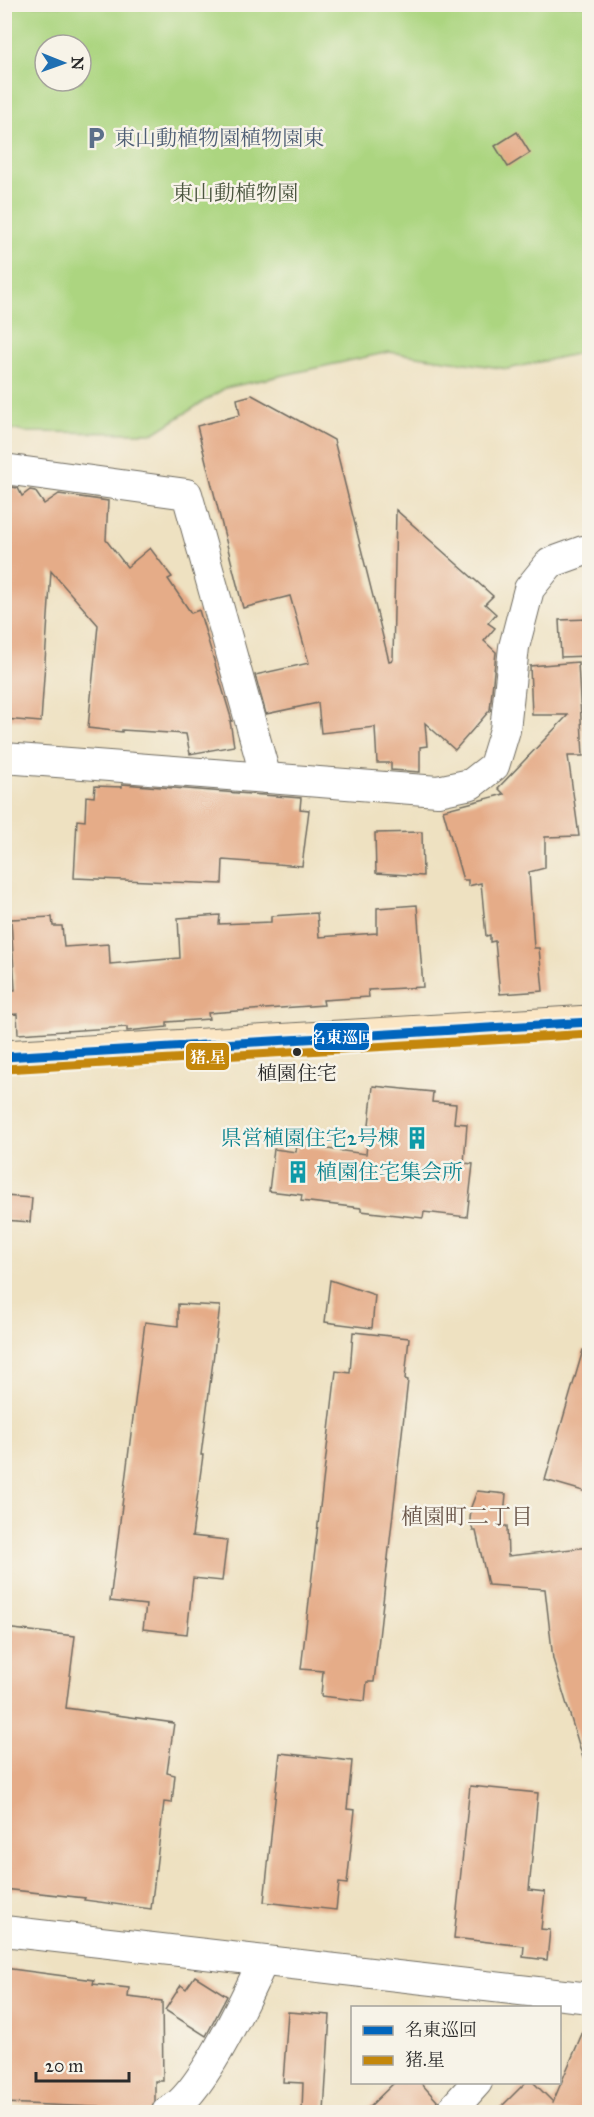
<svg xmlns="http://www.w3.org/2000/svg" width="594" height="2117" font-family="'IM FELL Great Primer','Noto Serif JP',serif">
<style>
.park{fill:#acd580;stroke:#6c8056;stroke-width:1.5;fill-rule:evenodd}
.building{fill:#e5ac88}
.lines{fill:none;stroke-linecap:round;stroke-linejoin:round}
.street-casing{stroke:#6f6b60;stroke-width:32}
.secondary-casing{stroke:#6f6b60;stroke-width:35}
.street{stroke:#fff;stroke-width:30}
.secondary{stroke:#fbe6c4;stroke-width:33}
.bus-1-casing{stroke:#f7f3e8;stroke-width:14}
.bus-2-casing{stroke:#f7f3e8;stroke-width:14}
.bus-1{stroke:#0065bd;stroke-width:9}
.bus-2{stroke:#c4870b;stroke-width:9}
.bus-dot{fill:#2b2b2b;stroke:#f7f3e8;stroke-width:2}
.labels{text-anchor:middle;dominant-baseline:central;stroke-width:5;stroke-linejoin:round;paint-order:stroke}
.bus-label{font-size:20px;fill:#2b2b2b;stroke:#f7f3e8}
.service-label{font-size:21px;fill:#4e5e75;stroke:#f7f3e8;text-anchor:start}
.park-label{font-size:21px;fill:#4b5640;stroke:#f7f3e8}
.culture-label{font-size:21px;fill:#0d838f;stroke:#f7f3e8;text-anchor:end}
.neighbourhood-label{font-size:22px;fill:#6c584c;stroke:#f7f3e8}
.line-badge{stroke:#f7f3e8;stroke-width:2}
.badge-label{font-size:16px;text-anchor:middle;font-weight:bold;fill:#fff}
</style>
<rect width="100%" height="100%" fill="#f7f3e8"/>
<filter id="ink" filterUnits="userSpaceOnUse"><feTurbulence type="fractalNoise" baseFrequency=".0167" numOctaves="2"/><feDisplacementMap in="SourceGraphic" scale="12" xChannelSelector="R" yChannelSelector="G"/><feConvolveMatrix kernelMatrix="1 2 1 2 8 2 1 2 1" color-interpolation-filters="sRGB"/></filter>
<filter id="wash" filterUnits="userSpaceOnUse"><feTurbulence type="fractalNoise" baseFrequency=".008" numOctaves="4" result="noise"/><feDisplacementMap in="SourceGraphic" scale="24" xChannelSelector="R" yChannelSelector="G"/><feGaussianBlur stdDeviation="1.35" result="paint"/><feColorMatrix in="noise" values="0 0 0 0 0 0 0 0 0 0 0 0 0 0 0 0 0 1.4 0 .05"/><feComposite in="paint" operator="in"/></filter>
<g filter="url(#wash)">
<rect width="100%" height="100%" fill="#eee1c1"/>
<path class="park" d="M5 5H589V351L508 369 389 352 225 388 154 433 25 432 5 428ZM45 45H81V81H45Z"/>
<g id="blocks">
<g class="building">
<polygon points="517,132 530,153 508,167 495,146"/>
<polygon points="252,395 334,440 389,661 393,660 396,510 493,596 485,604 496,614 488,623 495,628 484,641 496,652 490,710 455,750 425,723 427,746 420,747 420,772 391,770 391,763 377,763 375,727 321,733 318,703 266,714 255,675 309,663 290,596 243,608 197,426 240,415 237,399"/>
<polygon points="4,486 18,488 22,496 30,490 35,491 44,504 59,494 108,501 106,540 127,567 150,548 172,577 168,579 191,613 199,610 232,721 230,721 234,746 190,754 186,734 122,730 122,732 88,728 98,625 51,571 41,722 4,719"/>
<polygon points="590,619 588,656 561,657 559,620"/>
<polygon points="578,662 583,756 568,756 579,836 545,837 545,868 529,872 534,948 539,948 543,991 500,994 495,941 490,942 490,935 486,936 481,883 468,886 468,880 463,880 443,810 504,794 498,788 568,715 532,715 530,666"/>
<polygon points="122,784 301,798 300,809 309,810 302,866 223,860 222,884 74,878 77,820 85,821 86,796 94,797 95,786 122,787"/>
<polygon points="422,832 423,876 376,873 375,833"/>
<polygon points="417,905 423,987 368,990 369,997 323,1000 324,1005 208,1013 209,1019 167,1022 167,1027 127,1031 127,1027 18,1034 17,1014 4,1015 4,990 15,990 11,919 52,917 53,926 62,926 64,947 109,944 110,964 180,958 178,918 220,915 219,924 271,922 271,916 317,913 319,937 377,933 377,908"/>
<polygon points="373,1086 433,1092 432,1102 456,1104 454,1123 467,1124 464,1163 473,1164 467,1217 424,1212 423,1218 361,1211 361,1208 301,1201 302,1195 269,1191 274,1149 296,1152 297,1145 366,1154"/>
<polygon points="4,1196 32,1198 30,1222 4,1220"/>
<polygon points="330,1280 375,1295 372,1328 325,1322"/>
<polygon points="178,1304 220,1306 201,1455 203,1455 192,1536 227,1540 222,1581 193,1578 187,1634 143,1629 146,1605 110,1601 145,1322 178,1326"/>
<polygon points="353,1332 409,1338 405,1379 408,1380 374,1682 367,1682 365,1701 321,1696 323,1671 301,1669 336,1371 350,1373"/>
<polygon points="583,1350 590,1351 590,1493 545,1480"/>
<polygon points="477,1491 506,1494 503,1526 507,1526 508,1556 590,1547 590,1757 583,1758 553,1659 545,1589 488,1585 476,1531 473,1531 470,1520 471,1507"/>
<polygon points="4,1628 75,1636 66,1708 174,1723 167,1773 175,1775 172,1803 164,1802 151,1909 84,1900 85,1898 4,1889"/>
<polygon points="280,1753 352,1761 347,1809 355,1810 347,1884 339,1883 336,1910 264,1902"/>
<polygon points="470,1786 538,1793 529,1890 545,1892 541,1929 550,1930 547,1960 523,1957 524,1946 454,1938"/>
<polygon points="4,1968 94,1980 93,1984 129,1988 128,1997 162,2001 163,2081 155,2081 155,2101 150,2112 117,2111 117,2108 4,2103"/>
<polygon points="195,1976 227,1996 206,2036 165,2010 181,1985 186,1989"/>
<polygon points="288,2012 330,2015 324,2112 302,2112 303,2083 283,2082"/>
<polygon points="590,2015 590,2112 496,2112 526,2082 533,2082 553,2102"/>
<polygon points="395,2082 420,2082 437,2101 433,2112 364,2112"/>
</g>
</g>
</g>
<g filter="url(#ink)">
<use href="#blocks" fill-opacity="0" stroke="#6f6b60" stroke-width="1.5"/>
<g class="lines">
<g class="street-casing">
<g id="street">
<polyline points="4,469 187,494 266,778"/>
<polyline points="4,758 438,791 471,784 494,766 505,730 514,647 529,589 550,563 583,551 590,551"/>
<polyline points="4,1931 590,1998"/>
<path d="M167 2112C201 2097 246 1997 263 1961"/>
<polyline points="450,2112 477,2082"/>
</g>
</g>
<g class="secondary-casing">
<polyline id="secondary" points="4,1057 590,1022"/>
</g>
<use href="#street" class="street"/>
<use href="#secondary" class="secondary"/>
<g class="bus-1-casing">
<polyline id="bus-1" points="4,1057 590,1022"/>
</g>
<g class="bus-2-casing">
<polyline id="bus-2" points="5,1069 590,1034"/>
</g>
<use href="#bus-1" class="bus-1"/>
<use href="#bus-2" class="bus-2"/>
</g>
</g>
<defs>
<g id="parking-bare" transform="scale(1.8)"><path d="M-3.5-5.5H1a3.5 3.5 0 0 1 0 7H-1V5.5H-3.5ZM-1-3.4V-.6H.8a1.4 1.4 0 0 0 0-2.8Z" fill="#5c6f8a" stroke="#f7f3e8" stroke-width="2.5" paint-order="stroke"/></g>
<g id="building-bare" transform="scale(1.8)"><path d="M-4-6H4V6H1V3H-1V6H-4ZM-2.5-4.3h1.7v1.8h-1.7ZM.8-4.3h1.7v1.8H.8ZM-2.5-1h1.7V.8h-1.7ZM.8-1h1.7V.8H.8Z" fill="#0f9aa8" stroke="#f7f3e8" stroke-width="2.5" paint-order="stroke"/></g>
</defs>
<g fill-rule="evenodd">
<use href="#parking-bare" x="96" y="138"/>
<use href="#building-bare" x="417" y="1138"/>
<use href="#building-bare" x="298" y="1172"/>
</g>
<circle class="bus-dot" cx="297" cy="1052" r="5"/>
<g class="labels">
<g class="bus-label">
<text x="297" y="1073">植園住宅</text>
</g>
<g class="service-label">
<text x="114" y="138">東山動植物園植物園東</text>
</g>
<g class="park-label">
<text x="235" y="193">東山動植物園</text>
</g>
<g class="culture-label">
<text x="399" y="1138">県営植園住宅2号棟</text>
<text x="316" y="1172" text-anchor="start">植園住宅集会所</text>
</g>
<g class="neighbourhood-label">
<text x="467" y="1516">植園町二丁目</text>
</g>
</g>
<g class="line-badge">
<rect x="313" y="1022" width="57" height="29" rx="6" fill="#0065bd"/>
<rect x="185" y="1042" width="45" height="29" rx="6" fill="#c4870b"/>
</g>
<g class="badge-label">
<text x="342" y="1043">名東巡回</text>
<text x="208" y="1063">猪.星</text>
</g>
<rect width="594" height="2117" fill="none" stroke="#f7f3e8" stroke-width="24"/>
<rect x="351" y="2006" width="210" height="78" fill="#f7f3e8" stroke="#a5a39c" stroke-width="1.5"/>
<rect x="363" y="2026" width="30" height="9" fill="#0065bd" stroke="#a5a39c" stroke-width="1.5"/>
<text x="405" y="2036" font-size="18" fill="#2b2b2b">名東巡回</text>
<rect x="363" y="2056" width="30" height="9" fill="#c4870b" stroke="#a5a39c" stroke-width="1.5"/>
<text x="405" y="2066" font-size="18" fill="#2b2b2b">猪.星</text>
<g transform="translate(63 63) rotate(91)"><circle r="28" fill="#f7f3e8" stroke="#a5a39c" stroke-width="1.5"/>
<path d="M0-4.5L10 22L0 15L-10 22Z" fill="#1f6fb2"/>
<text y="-9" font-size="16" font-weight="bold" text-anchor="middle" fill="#2b2b2b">N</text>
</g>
<path d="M36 2072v9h93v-9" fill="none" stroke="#2b2b2b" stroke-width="3"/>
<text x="45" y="2072" font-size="18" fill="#2b2b2b" stroke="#f7f3e8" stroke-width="4.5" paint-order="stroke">20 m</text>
</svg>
